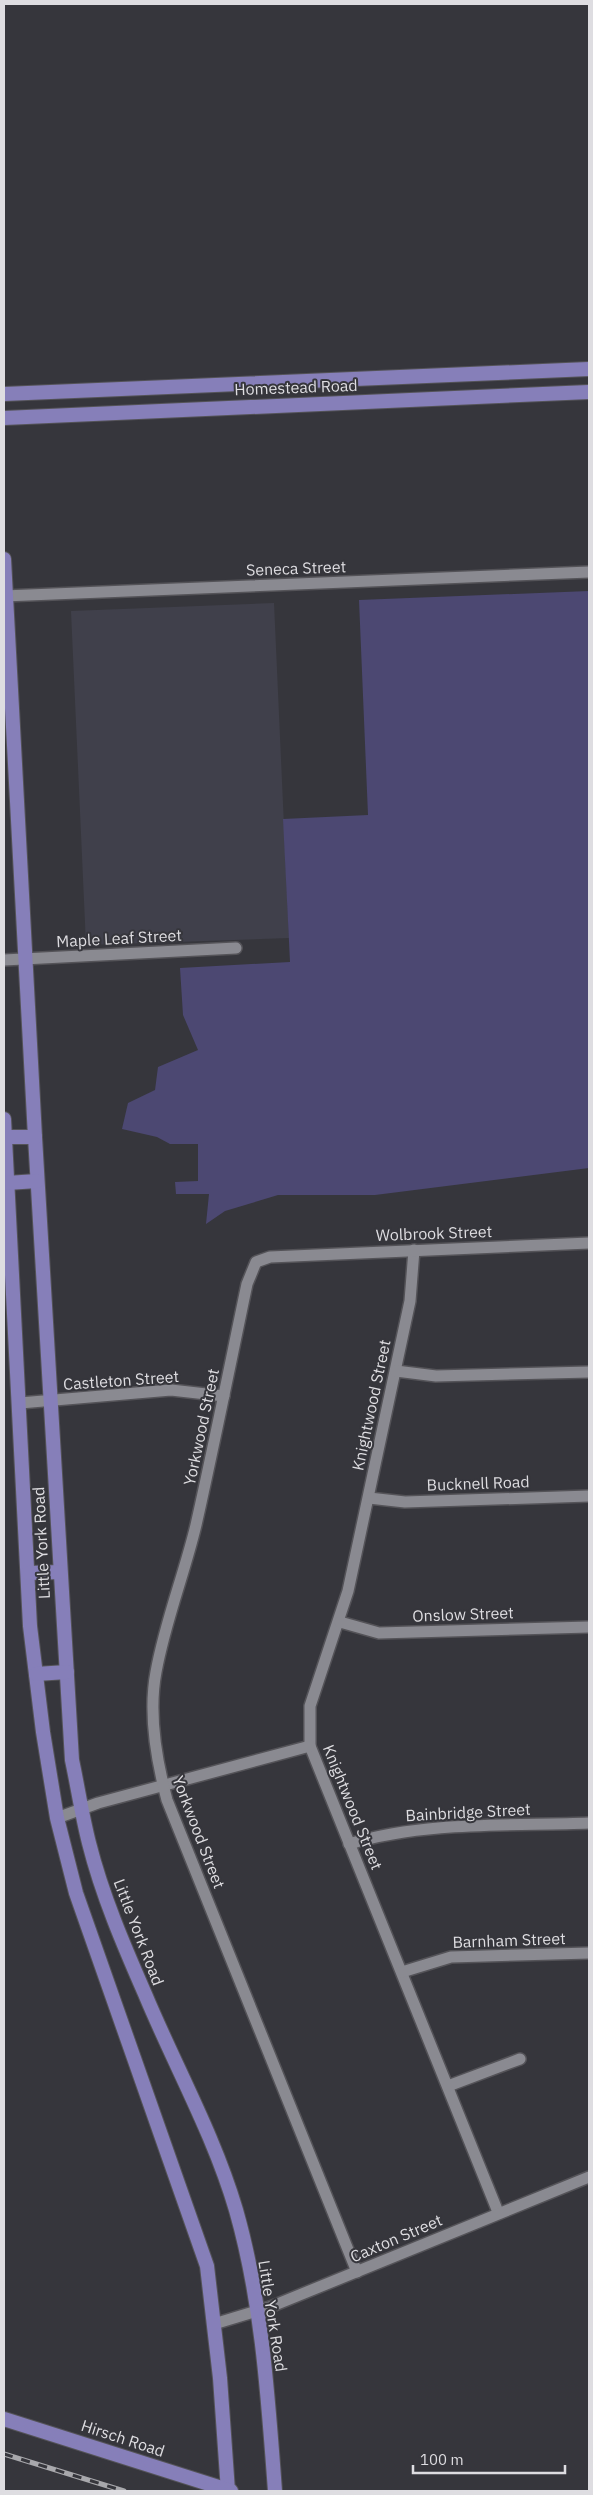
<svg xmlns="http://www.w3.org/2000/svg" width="593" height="2495" font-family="'IBM Plex Sans',sans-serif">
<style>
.built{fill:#40404b}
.green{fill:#4c4872}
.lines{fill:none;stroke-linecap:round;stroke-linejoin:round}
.minor-casing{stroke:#545358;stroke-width:14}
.major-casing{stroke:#545358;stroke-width:16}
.minor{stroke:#8a8a91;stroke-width:11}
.major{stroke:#867fb9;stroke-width:14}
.rail-casing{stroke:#a8a8ac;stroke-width:5}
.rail{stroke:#36363c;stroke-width:3;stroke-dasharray:9;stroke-linecap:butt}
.labels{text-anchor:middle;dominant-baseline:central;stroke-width:4;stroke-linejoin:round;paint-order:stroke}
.street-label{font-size:16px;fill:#dedde1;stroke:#36363c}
</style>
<rect width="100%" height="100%" fill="#36363c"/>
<polygon class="built" points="274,603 289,938 86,945 71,611"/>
<polygon class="green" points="589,591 589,1168 375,1195 278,1195 225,1211 206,1224 209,1194 176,1194 175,1182 198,1181 198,1144 170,1144 157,1137 122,1129 128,1103 155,1090 158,1067 198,1050 183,1015 180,968 290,962 283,819 368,815 359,600"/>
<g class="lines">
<g class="minor-casing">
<g id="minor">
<polyline points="4,596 589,572"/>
<polyline points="4,960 236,948"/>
<polyline points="414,1250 410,1301 348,1591 310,1706 310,1746 498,2212"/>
<polyline points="396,1371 436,1376 589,1372"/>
<polyline points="20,1403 171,1390 224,1396"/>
<polyline points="369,1498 405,1502 589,1496"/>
<polyline points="340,1622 379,1633 589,1627"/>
<polyline points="57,1818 98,1803 310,1746"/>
<path d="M349 1844C426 1821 509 1826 589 1823"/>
<polyline points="402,1972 451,1957 589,1953"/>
<polyline points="448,2086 520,2059"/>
<path d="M357 2272 167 1800C156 1759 148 1714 156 1672 165 1622 184 1575 196 1525 214 1445 230 1365 247 1284L256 1262 270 1257 589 1243"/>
<polyline points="214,2324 270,2307 589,2177"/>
</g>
</g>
<g class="major-casing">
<g id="major">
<polyline points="4,394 589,369"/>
<polyline points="4,418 589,392"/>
<path d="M4 559 35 1137 72 1760C78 1788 82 1816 89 1843 102 1895 124 1946 145 1994 175 2066 214 2135 236 2210 262 2301 268 2397 275 2491"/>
<polyline points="4,1119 30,1626 43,1732 57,1818 76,1893 207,2266 220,2378 228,2491"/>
<polyline points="5,1137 35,1137"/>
<polyline points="7,1183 37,1181"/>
<polyline points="28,1573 60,1572"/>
<polyline points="36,1674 67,1672"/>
<polyline points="4,2419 231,2491"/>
</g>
</g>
<use href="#minor" class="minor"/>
<use href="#major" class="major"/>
<g class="rail-casing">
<polyline id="rail" points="4,2454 124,2491"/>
</g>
<use href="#rail" class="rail"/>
</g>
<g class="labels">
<g class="street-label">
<text transform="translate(296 387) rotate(-2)">Homestead Road</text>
<text transform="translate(296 568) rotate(-2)">Seneca Street</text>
<text transform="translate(119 938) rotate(-3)">Maple Leaf Street</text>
<text transform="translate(434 1233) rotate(-2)">Wolbrook Street</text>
<text transform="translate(121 1380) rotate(-4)">Castleton Street</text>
<text transform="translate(371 1405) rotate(-78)">Knightwood Street</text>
<text transform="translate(201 1427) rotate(-78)">Yorkwood Street</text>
<text transform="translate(478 1483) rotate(-2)">Bucknell Road</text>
<text transform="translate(41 1543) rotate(-93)">Little York Road</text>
<text transform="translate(463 1614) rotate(-2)">Onslow Street</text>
<text transform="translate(353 1807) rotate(68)">Knightwood Street</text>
<text transform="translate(468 1812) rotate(-3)">Bainbridge Street</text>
<text transform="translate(199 1832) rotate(69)">Yorkwood Street</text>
<text transform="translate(139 1932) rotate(69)">Little York Road</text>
<text transform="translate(509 1940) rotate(-2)">Barnham Street</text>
<text transform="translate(396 2238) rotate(-23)">Caxton Street</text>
<text transform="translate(273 2316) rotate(81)">Little York Road</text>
<text transform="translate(123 2438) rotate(18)">Hirsch Road</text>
</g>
</g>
<rect width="593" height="2495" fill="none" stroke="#dedde1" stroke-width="10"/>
<path d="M413 2465v8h152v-8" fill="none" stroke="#dedde1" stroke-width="2.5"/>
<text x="420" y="2465" font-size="15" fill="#dedde1" stroke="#36363c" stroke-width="4" paint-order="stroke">100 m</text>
</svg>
